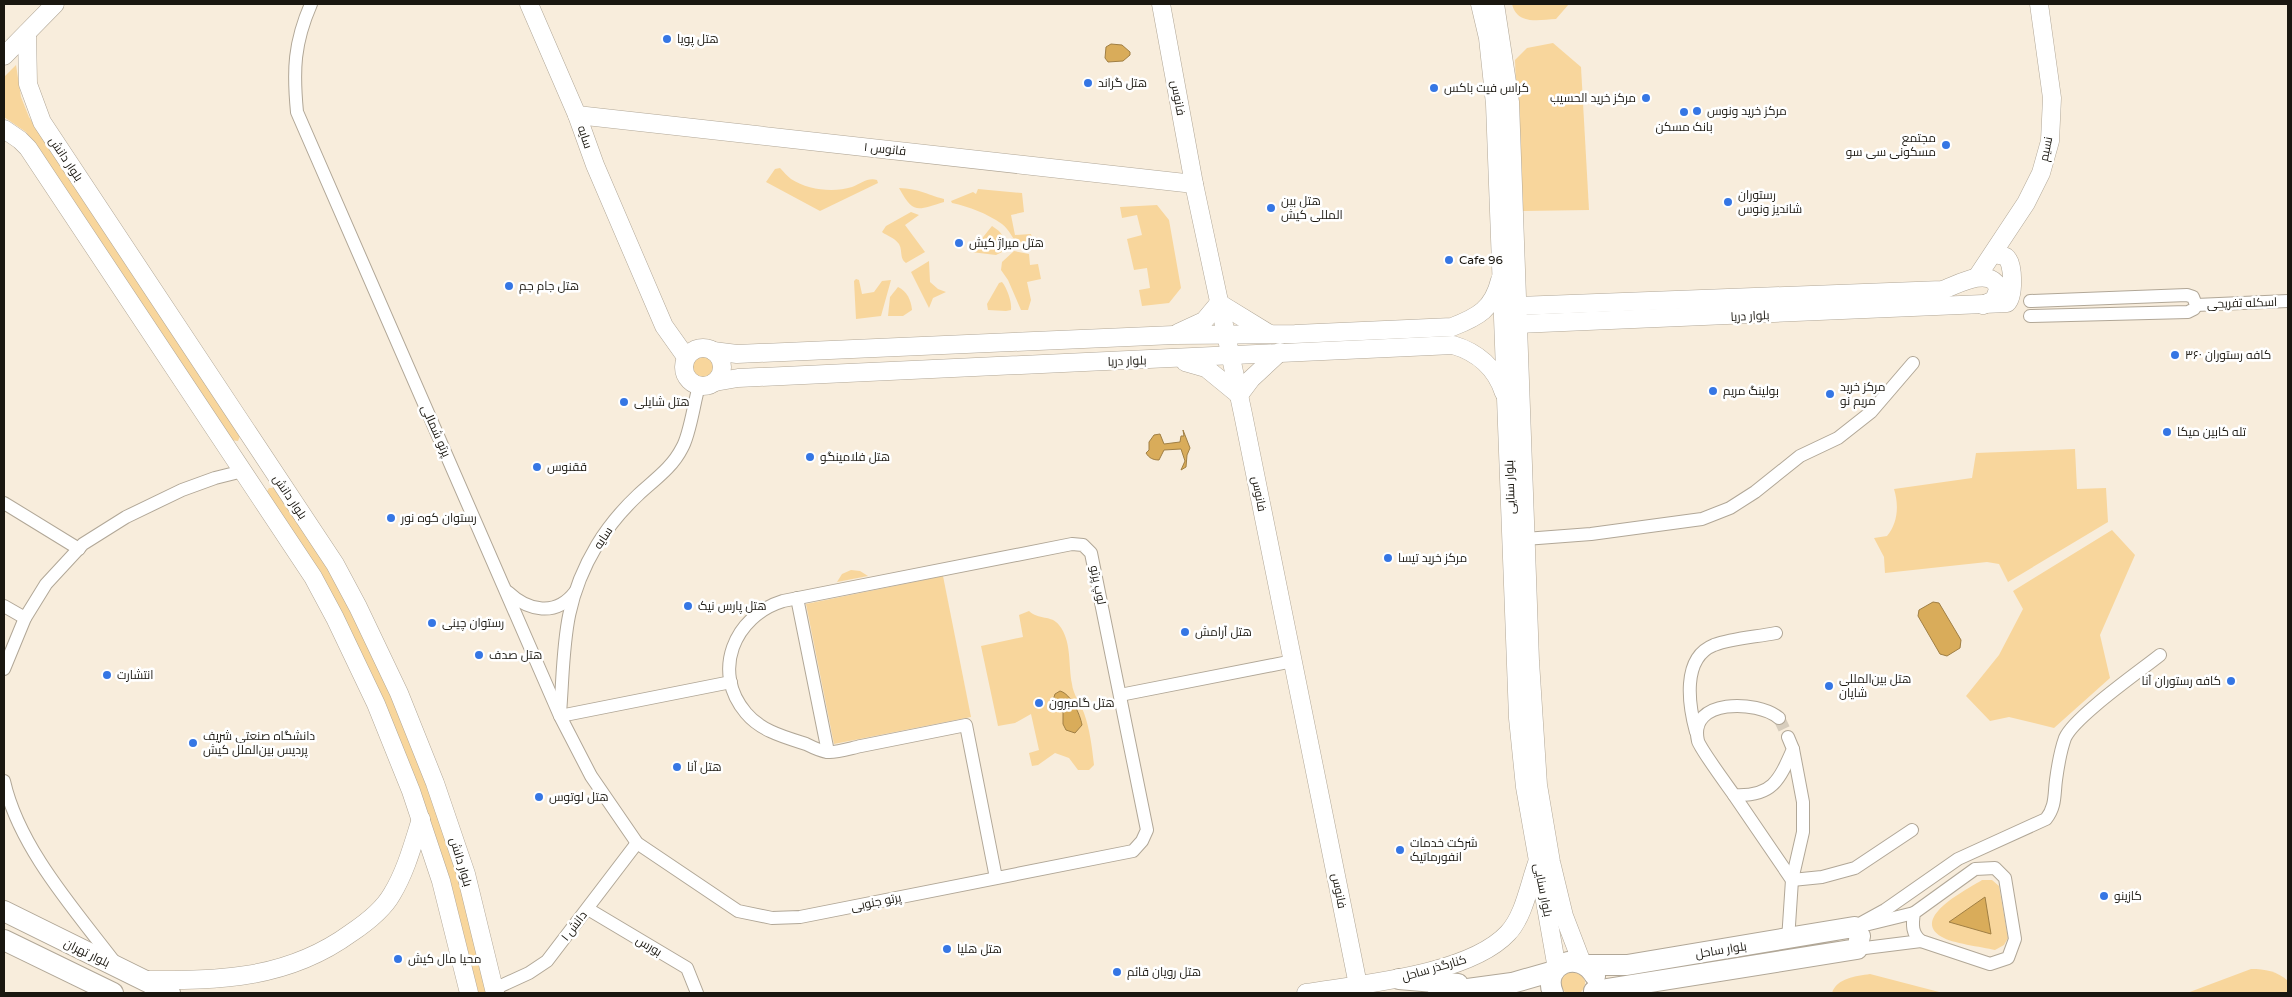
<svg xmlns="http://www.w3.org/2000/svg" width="2292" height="997" font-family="'Varela Round',Cairo,sans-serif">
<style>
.green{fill:#f8d69c}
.water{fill:#d9ac5a;stroke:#a07f44}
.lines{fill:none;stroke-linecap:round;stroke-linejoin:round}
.street-tunnel{stroke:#d7cdbd;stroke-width:12;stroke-dasharray:12 6;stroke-linecap:butt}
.street-casing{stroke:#b1a797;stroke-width:14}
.secondary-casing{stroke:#b1a797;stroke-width:19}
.primary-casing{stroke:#b1a797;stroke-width:22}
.street{stroke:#fff;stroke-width:12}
.secondary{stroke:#fff;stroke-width:18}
.primary{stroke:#fff;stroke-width:20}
.poi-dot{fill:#3576e4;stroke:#fff;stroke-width:2}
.labels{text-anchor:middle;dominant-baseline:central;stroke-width:5;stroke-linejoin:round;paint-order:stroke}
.poi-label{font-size:12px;fill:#1a1710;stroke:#fff;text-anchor:start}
.street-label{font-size:12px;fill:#1a1710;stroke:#fff}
</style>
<rect width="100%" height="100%" fill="#f8eddc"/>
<g class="green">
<path d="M1512 4H1569L1556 19C1538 20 1517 25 1512 4Z"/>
<polygon points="1553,43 1581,67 1589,210 1521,211 1515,60 1527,48"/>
<polygon points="16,65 21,97 29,117 240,436 238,441 230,440 26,132 4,117 4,77"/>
<path d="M780 168C784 172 787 176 791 179 808 190 833 193 852 187 860 184 868 177 877 180L878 183 820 211 766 182 775 169Z"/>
<path d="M899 188C920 189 925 194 944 199V202C917 210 914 215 899 188Z"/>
<path d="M978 189 1022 193 1024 212 1011 215 1015 235 1031 234 1034 247C1014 251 1014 233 1002 224 986 213 970 207 952 203L951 201 973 192 976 194Z"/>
<polygon points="1157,205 1169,220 1181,288 1169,303 1142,306 1139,290 1150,288 1147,268 1134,270 1127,239 1142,235 1137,215 1122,218 1120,207"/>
<path d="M911 212 919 215 905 225 925 252 906 263C899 258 903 251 899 244 894 237 887 236 882 232L886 226Z"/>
<polygon points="992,226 999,231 1009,244 1008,249 996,255 971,252"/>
<polygon points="1014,251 1029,254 1030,265 1038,264 1041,279 1027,282 1031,300 1028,310 1021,310 1008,280 1001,270 1002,262"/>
<polygon points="929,261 930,282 938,289 946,292 933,298 929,308 911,272"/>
<polygon points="856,279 859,280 862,294 874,292 882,281 891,280 881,316 856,319 854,281"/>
<path d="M1002 282C1007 288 1012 302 1011 310L1006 311 988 310 987 304 999 283Z"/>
<path d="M898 287C907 291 911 300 912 310L903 316H888L890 297Z"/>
<circle cx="703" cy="367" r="14"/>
<path d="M2075 449 2077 489 2106 488 2108 522 2008 582 1999 564 1987 562 1885 573 1884 557 1874 538 1887 536C1898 523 1899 505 1894 489L1972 478 1976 453Z"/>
<polygon points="269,488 274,488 328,568 373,653 411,741 458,876 488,993 477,993 434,834 266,493"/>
<polygon points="2112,530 2135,555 2100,635 2110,678 2054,728 2009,717 1990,721 1966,696 1999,655 2023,609 2013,591"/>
<polygon points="851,570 860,571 868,576 837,582 842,574"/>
<polygon points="943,576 971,717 834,744 806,604"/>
<path d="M1029 611C1038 620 1052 615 1059 625 1072 641 1068 664 1072 684 1073 694 1080 703 1084 713 1090 730 1092 747 1094 765L1089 770H1078L1069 758 1055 753 1038 765 1032 766 1029 753 1039 750 1031 714 1015 723 998 726 981 646 1023 637 1019 615Z"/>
<path d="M1982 880H1992L1999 886 2008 938 2004 945 1995 950C1982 947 1951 943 1942 937 1909 918 1968 889 1982 880Z"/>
<path d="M2251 969C2265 969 2277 971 2288 981V993H2187Z"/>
<circle cx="1573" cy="983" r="12"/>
<path d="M1870 974 1943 993H1832C1837 978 1856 976 1870 974Z"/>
</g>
<g class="water">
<polygon points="1111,44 1122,45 1130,52 1130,55 1123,61 1108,62 1105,58 1106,47"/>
<path d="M1183 430 1190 448 1187 455 1186 467 1181 470 1185 461 1181 449 1164 450 1159 460C1153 460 1149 458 1146 453L1149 450V442L1154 435 1160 434 1164 444 1180 442 1181 436H1184Z"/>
<polygon points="1933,602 1939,603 1961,640 1960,648 1947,656 1940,654 1918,616 1919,610"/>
<path d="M1060 691C1071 694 1080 714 1082 725L1075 733 1066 730 1063 724V712L1053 700 1055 694Z"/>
<polygon points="1985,897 1991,934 1949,922"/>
</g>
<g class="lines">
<polyline class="street-tunnel" points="1779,718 1788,737"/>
<g class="street-casing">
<g id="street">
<path d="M311 4C294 43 293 70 297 112L560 716 591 776 637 843 738 911 772 918 800 917 1133 851 1142 841 1147 830 1091 553 1083 545 1072 544 783 601C734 616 711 672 746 713 761 731 784 737 806 744 812 747 820 751 827 752 837 753 851 748 861 746 896 739 931 732 966 725L996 878"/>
<polyline points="2030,301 2187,295 2193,297 2196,305 2194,309 2188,312 2030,316"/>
<polyline points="2196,305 2288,301"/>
<polyline points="4,503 79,549"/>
<polyline points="1525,539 1591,534 1702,519 1730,508 1755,492 1800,456 1838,438 1871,412 1913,363"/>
<path d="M508 592C528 611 556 617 575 592"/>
<polyline points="797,598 828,752"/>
<polyline points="4,606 25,618"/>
<polyline points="4,669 25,618 46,584 83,544 126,517 182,490 215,478 243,471"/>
<polyline points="1120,695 1293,661"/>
<path d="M560 714C565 649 561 605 597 545 608 527 622 510 638 495 654 480 672 468 682 448 690 435 694 402 699 386"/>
<polyline points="560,716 731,682"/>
<path d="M1779 718C1757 700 1688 698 1698 741 1701 750 1727 785 1734 795 1772 797 1779 781 1793 749L1788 737"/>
<path d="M1696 732C1689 706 1681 658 1714 645 1733 638 1756 637 1776 633"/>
<path d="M4 781C19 848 75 910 116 964"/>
<polyline points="1734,795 1792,880"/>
<path d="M1995 868 2005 878 2015 939 2008 958 1990 964 1921 941C1912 934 1912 925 1914 913L1975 869Z"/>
<polyline points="1792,880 1822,877 1855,868 1912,830"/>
<polyline points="588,909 687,968 697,993"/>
<polyline points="1869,924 1914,913"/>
<path d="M1854 927 1885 910 1958 859 2046 819C2056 806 2054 795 2056 780 2058 765 2060 752 2065 738 2074 717 2140 671 2160 655"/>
<polyline points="1788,940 1792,880 1803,832 1803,802 1793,749"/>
<polyline points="1857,949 1921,941"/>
<polyline points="494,989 529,973 547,961 637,843"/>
</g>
</g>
<g class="secondary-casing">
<g id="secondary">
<polyline points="529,4 577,115 595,165 664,326 686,357"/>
<polyline points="1161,4 1194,184 1243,414 1358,985"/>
<polyline points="1480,4 1488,38 1495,104 1518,718 1525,787 1557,969"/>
<polyline points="1495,4 1510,102 1530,661 1538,785 1551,862 1564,916 1582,963"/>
<polyline points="27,33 28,84 42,122 335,564 358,607 399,693 435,783 466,874 495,993"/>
<polyline points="4,56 55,4"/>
<polyline points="577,115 1194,184"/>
<polyline points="4,129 20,140 28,148 313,577 335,618 376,704 411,791 441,881 469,993"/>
<polyline points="1977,277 2026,203 2041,173 2050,141 2052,98 2039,4"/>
<path d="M1517 306 1942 290C1957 285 1984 269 1996 283L1998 290 1994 300 1983 305"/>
<path d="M1518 324 2007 303C2014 297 2014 263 2006 257 2003 255 1997 255 1994 254"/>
<polyline points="1178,333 1204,321 1219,303 1268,333"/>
<circle cx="703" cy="367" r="19"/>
<path d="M713 351 737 354 1174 335 1295 334 1452 327C1478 317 1493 309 1500 280"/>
<polyline points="1185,362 1206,368 1239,395 1251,379 1280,352"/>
<path d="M715 382 738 378 1453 345C1477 352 1496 368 1504 393"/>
<path d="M144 980C219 981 288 979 351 933 366 923 383 910 392 894 406 871 413 844 421 819"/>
<path d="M1306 993C1361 984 1469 975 1508 933 1524 916 1529 885 1537 863"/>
</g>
</g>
<g class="primary-casing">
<g id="primary">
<polyline points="4,911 170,993"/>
<polyline points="4,940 113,993"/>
<polyline points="1586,965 1627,965 1854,927 1860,936 1857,949 1594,991"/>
<polyline points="1399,979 1458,984"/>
<polyline points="1438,993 1512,983 1554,971"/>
<path d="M1553 993C1541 965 1579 948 1595 976"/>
</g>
</g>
<use href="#street" class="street"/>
<use href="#secondary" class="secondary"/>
<use href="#primary" class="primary"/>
</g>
<g class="poi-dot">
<circle cx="667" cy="39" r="5"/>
<circle cx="1088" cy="83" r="5"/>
<circle cx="1434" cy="88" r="5"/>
<circle cx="1646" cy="98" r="5"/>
<circle cx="1697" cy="111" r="5"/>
<circle cx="1684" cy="112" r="5"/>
<circle cx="1946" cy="145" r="5"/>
<circle cx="1728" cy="202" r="5"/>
<circle cx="1271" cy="208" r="5"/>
<circle cx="959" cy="243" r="5"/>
<circle cx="1449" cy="260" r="5"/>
<circle cx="509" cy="286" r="5"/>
<circle cx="2175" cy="355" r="5"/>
<circle cx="1713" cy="391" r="5"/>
<circle cx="1830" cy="394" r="5"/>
<circle cx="624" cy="402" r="5"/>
<circle cx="2167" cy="432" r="5"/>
<circle cx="810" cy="457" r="5"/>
<circle cx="537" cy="467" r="5"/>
<circle cx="391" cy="518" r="5"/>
<circle cx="1388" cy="558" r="5"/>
<circle cx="688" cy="606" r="5"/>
<circle cx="432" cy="623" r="5"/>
<circle cx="1185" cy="632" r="5"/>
<circle cx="479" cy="655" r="5"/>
<circle cx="107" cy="675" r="5"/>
<circle cx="2231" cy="681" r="5"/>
<circle cx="1829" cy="686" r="5"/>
<circle cx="1039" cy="703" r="5"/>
<circle cx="193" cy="743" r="5"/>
<circle cx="677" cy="767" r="5"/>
<circle cx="539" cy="797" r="5"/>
<circle cx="1400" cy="850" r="5"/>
<circle cx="2104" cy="896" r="5"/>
<circle cx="947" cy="949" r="5"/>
<circle cx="398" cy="959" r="5"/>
<circle cx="1117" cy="972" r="5"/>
</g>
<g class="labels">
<g class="poi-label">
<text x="677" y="39">هتل پویا</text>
<text x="1098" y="83">هتل گراند</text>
<text x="1444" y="88">کراس فیت باکس</text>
<text x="1636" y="98" text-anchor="end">مرکز خرید الحسیب</text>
<text x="1707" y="111">مرکز خرید ونوس</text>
<text x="1684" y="127" text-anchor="middle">بانک مسکن</text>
<text x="1936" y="138" text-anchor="end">مجتمع<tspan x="1936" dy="14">مسکونی سی سو</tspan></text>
<text x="1738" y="195">رستوران<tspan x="1738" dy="14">شاندیز ونوس</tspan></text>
<text x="1281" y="201">هتل بین<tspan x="1281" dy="14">المللی کیش</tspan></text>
<text x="969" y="243">هتل میراژ کیش</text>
<text x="1459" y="260">Cafe 96</text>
<text x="519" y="286">هتل جام جم</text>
<text x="2185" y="355">کافه رستوران ۳۶۰</text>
<text x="1840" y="387">مرکز خرید<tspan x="1840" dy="14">مریم نو</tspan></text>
<text x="1723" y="391">بولینگ مریم</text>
<text x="634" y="402">هتل شایلی</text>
<text x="2177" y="432">تله کابین میکا</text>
<text x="820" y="457">هتل فلامینگو</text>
<text x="547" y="467">ققنوس</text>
<text x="401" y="518">رستوان کوه نور</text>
<text x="1398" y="558">مرکز خرید تیسا</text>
<text x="698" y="606">هتل پارس نیک</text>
<text x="442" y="623">رستوان چینی</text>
<text x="1195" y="632">هتل آرامش</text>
<text x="489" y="655">هتل صدف</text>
<text x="117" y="675">انتشارت</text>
<text x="1839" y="679">هتل بین‌المللی<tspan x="1839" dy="14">شایان</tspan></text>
<text x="2221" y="681" text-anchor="end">کافه رستوران آنا</text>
<text x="1049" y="703">هتل گامبرون</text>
<text x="203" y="736">دانشگاه صنعتی شریف<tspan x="203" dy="14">پردیس بین‌الملل کیش</tspan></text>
<text x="687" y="767">هتل آنا</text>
<text x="549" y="797">هتل لوتوس</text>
<text x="1410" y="843">شرکت خدمات<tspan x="1410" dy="14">انفورماتیک</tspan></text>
<text x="2114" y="896">کازینو</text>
<text x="957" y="949">هتل هلیا</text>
<text x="408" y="959">محیا مال کیش</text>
<text x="1127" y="972">هتل رویان قائم</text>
</g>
<g class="street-label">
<text transform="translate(1178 98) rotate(80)">فانوس</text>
<text transform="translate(585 137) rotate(71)">سایه</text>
<text transform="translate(885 149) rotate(6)">فانوس ۱</text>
<text transform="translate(2046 149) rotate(-79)">نسیم</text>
<text transform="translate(66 159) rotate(56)">بلوار دانش</text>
<text transform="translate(2242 303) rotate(-2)">اسکله تفریحی</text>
<text transform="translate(1750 316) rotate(-3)">بلوار دریا</text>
<text transform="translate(1127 361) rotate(-2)">بلوار دریا</text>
<text transform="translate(436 431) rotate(66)">پرتو شمالی</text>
<text transform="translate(1510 487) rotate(-92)">بلوار سنایی</text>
<text transform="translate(1259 494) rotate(79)">فانوس</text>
<text transform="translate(290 497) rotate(56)">بلوار دانش</text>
<text transform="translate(603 538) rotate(-57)">سایه</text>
<text transform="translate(1098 585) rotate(79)">لوپ پرتو</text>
<text transform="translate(461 862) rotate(73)">بلوار دانش</text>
<text transform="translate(1543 890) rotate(79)">بلوار سنایی</text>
<text transform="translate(1339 891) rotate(79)">فانوس</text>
<text transform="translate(876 902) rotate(-11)">پرتو جنوبی</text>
<text transform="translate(574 926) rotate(-52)">دانش ۱</text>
<text transform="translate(649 946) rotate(31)">بورس</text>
<text transform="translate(1721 950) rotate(-9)">بلوار ساحل</text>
<text transform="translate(87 953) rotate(26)">بلوار تهران</text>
<text transform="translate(1434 968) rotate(-16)">کنارگذر ساحل</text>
</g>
</g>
<rect width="2292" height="997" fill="none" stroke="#1a1710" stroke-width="10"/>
</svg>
